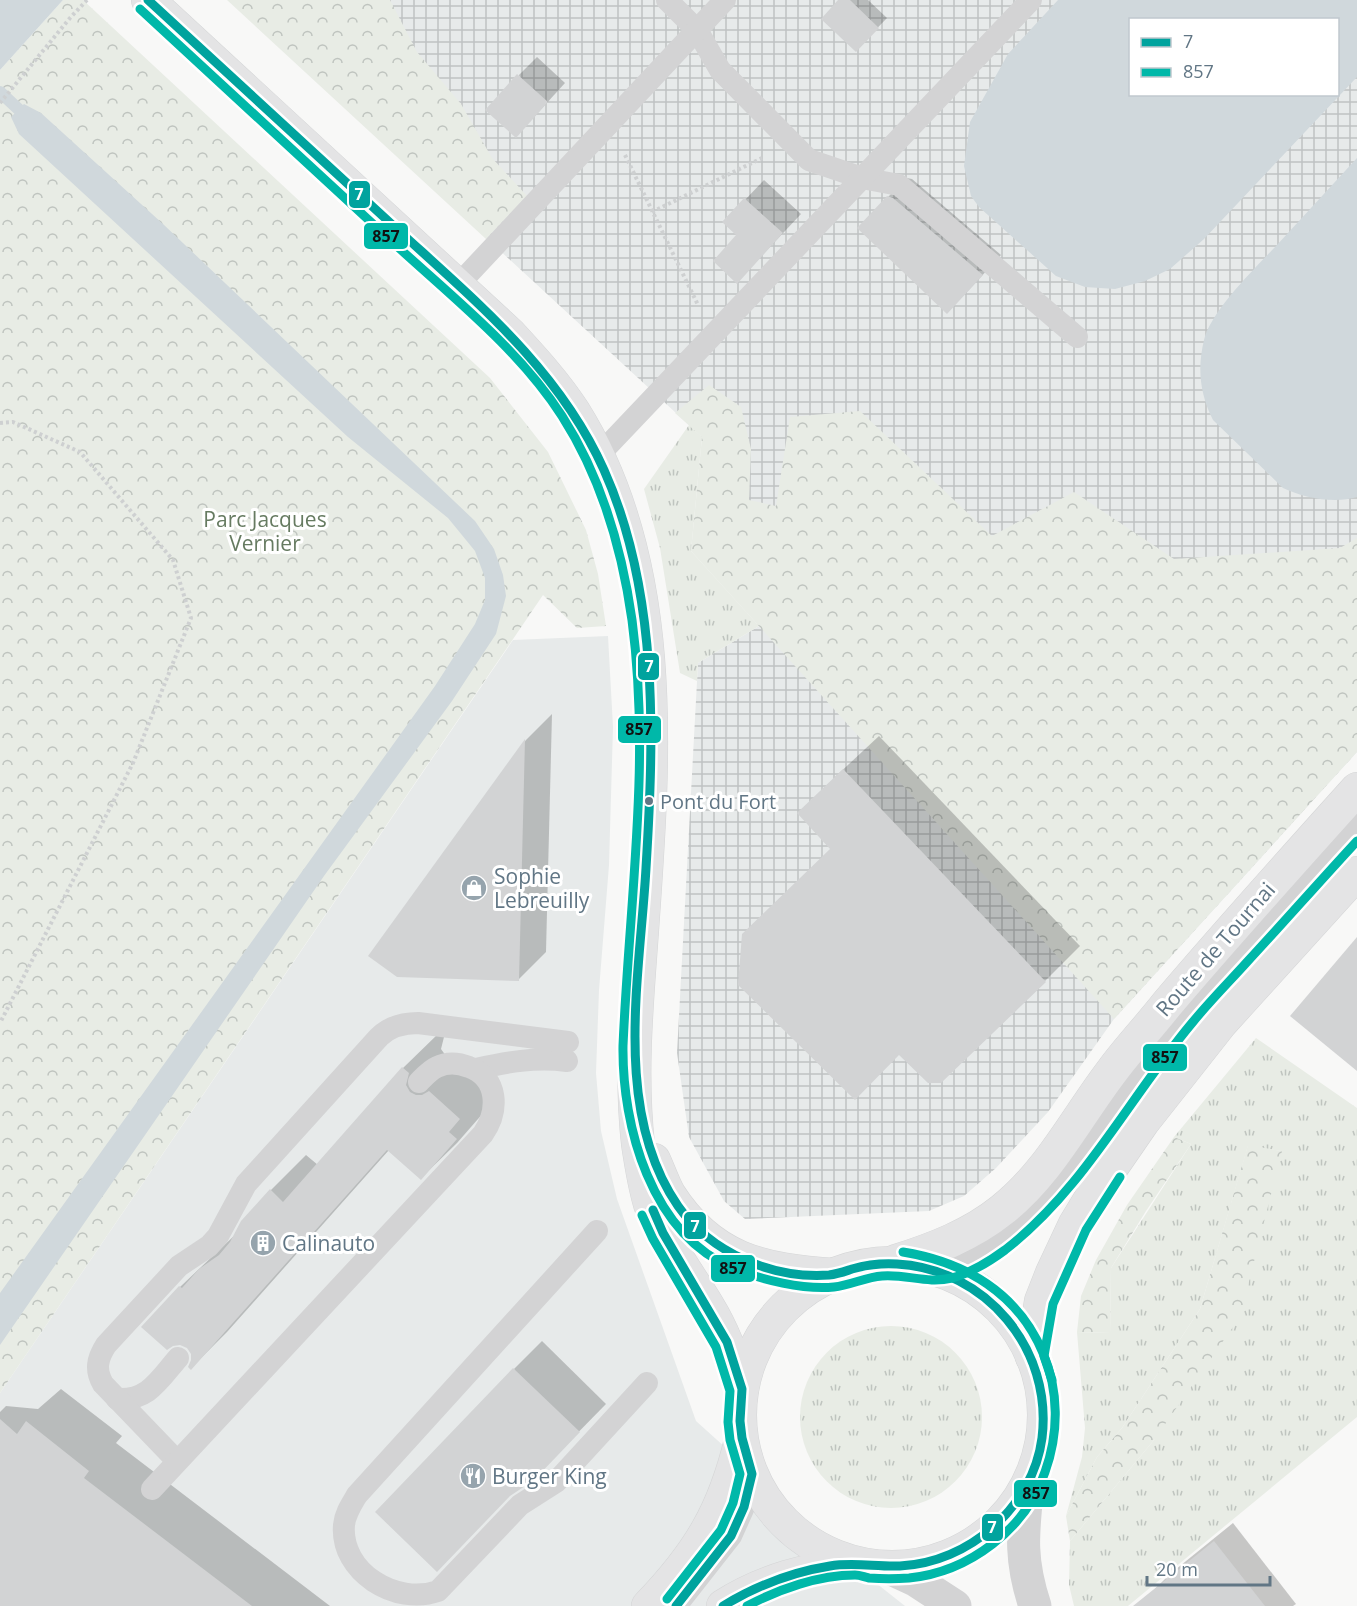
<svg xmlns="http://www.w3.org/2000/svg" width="1357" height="1606" font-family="'Open Sans',sans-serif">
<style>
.built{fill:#e7eaea}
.industrial{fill:url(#industrial-grid);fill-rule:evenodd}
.grass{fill:url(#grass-tufts)}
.forest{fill:url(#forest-crowns)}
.water{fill:#d0d8dc;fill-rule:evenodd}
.shadow{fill:#0003}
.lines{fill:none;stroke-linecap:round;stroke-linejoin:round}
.stream{stroke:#d0d8dc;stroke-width:12}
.building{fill:#d2d3d4}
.secondary-casing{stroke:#d5d6d7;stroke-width:34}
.primary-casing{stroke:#d4d5d6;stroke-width:34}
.path{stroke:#ced0d1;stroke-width:4;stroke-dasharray:3 3;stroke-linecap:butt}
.service{stroke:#d3d3d4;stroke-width:22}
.tertiary{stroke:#d3d3d4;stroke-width:33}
.secondary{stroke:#e4e4e5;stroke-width:33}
.primary{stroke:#e4e4e5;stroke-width:33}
.bus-1-casing{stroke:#fff;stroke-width:14}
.bus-2-casing{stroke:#fff;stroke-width:14}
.bus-1{stroke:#00a39e;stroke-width:9}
.bus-2{stroke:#00b8a9;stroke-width:9}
.bus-dot{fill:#617685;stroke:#fff;stroke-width:2}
.labels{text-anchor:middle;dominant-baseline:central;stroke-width:6;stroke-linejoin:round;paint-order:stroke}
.bus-label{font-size:20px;fill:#617685;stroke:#fff;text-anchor:start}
.park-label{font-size:21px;fill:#667b61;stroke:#fff}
.poi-label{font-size:21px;fill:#617685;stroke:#fff;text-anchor:start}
.street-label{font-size:21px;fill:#617685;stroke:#fff}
.line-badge{stroke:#fff;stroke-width:2}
.badge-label{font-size:16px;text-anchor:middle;font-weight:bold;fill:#fff}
.pale-badge-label{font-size:16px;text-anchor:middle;font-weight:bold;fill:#111}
</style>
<defs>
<pattern id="industrial-grid" width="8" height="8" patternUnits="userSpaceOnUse" patternTransform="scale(1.5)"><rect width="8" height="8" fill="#e7eaea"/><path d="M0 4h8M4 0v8" fill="none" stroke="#bfc2c3"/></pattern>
<pattern id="grass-tufts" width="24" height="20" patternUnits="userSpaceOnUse" patternTransform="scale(1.5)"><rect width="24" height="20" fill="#e8ece5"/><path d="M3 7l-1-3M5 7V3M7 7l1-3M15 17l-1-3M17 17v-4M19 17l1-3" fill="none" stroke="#bfc4bf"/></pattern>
<pattern id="forest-crowns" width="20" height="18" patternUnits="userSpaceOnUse" patternTransform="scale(1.5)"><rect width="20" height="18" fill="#e8ece5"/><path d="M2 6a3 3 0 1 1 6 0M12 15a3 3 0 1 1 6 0" fill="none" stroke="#bfc4bf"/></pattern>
</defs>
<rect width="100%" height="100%" fill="#f8f8f7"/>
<polygon class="built" points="608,636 613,727 609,865 599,990 596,1073 601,1131 617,1199 696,1421 876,1583 905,1606 0,1606 0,1393 513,640"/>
<path class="industrial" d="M247 0H1357V752L1114 1019 1048 1112 996 1168 964 1196 929 1211 745 1219 724 1201 689 1137 677 1053 698 663 759 626 702 437 238 9ZM1130 20H1338V94H1130Z"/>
<g class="grass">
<polygon points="689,425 702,437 691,551 759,626 698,663 697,681 680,673 660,548 644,489"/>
<polygon points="1256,1038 1357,1108 1357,1417 1128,1606 1074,1606 1069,1585 1070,1541 1154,1440 1281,1151 1248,1146 1200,1309 1122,1428 1097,1457 1066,1516 1082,1457 1085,1428 1077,1332 1110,1333 1111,1268 1191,1144 1174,1137"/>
<circle cx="891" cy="1417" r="91"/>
</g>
<g class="forest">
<polygon points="63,0 83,0 490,378 548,452 586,530 598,574 606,626 577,628 543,595 0,1393 0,70"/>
<polygon points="227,0 390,0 417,52 461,104 492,158 527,196 486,239"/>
<polygon points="709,385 741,407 751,449 749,500 776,506 790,417 860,411 992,536 1074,492 1174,559 1340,548 1357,538 1357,752 1114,1019 691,551 702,437 675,413"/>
<polygon points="1174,1137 1191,1144 1146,1211 1111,1268 1110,1333 1077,1332 1081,1296 1096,1260 1127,1205"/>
<polygon points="1248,1145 1282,1151 1240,1317 1154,1440 1070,1541 1066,1516 1097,1457 1122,1428 1200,1309"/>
</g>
<g class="water">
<polygon points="0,0 63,0 0,70"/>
<path d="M1058 0H1357V77L1204 239 1170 269 1145 281 1115 289 1085 287 1056 276 979 207 971 196 964 166 970 122 1008 54ZM1130 20H1338V94H1130Z"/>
<polygon points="24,104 41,113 163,224 475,521 494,549 503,575 506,596 496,634 452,701 324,876 0,1345 0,1293 435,686 475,624 485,600 485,578 475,551 448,518 348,437 19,134 11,117"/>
<path d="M1357 158V497C1335 504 1304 498 1283 488L1213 420C1200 394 1197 369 1204 340 1211 311 1255 268 1276 246 1303 217 1330 187 1357 158Z"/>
</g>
<g class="shadow">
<polygon points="840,0 868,0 887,18 856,50"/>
<polygon points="537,57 565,83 534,117 519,75"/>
<polygon points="907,178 912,179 1001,255 966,293 888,197"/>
<polygon points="764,180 801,214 737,282 738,234 724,222"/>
<polygon points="552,714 546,952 518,980 370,955 526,740"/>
<polygon points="879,736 1080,946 1045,981 832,848 834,778"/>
<polygon points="439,1033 444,1037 441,1049 446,1056 459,1060 492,1103 457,1143 421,1178 389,1150 227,1332 191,1368 192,1353 188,1347 143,1327 180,1287 236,1234 271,1190 306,1155 318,1165 403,1068"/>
<polygon points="542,1341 606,1404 556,1455 514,1369"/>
<polygon points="61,1389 122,1436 116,1443 330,1606 24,1606 0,1574 0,1412 6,1406 38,1409"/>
<polygon points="1233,1523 1296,1604 1293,1606 1163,1606 1151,1593 1170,1574"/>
</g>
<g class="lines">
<polyline class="stream" points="0,92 29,119"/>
</g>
<g class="building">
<polygon points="838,0 850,0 879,28 856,52 821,19"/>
<polygon points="517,74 548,102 516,138 485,110"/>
<polygon points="887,196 893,198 983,275 947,314 857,228"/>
<polygon points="744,198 783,233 737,284 713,261 736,235 722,222"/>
<polygon points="525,739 519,981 397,977 368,956"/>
<polygon points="843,769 1046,982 941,1083 928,1083 899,1055 855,1100 738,985 742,934 830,849 797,813"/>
<polygon points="1357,937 1357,1071 1290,1016"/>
<polygon points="402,1067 409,1073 406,1085 410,1092 416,1095 422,1095 429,1091 460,1119 449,1132 457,1139 421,1180 387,1150 191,1370 188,1367 191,1360 191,1354 187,1348 180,1345 173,1346 167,1350 141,1327 179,1286 182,1288 199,1269 219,1255 230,1242 241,1221 270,1189 283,1202"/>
<polygon points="513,1368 580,1432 534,1480 510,1496 437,1572 375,1512"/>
<polygon points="0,1419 17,1434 26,1421 89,1471 84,1478 252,1606 0,1606"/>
<polygon points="1214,1541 1265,1606 1133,1606"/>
</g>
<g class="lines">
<g class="secondary-casing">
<g id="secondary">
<path d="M148 0 510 334C533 359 556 384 574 412 670 565 654 760 642 931 637 1001 630 1073 638 1144 641 1164 644 1184 650 1204 663 1241 688 1273 708 1306 724 1332 734 1359 742 1389"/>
<path d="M654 1160C659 1171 663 1183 669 1194 711 1260 762 1270 836 1275"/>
</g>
</g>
<g class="primary-casing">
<g id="primary">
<path d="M896 1261C934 1249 971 1235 1002 1210 1049 1173 1076 1118 1112 1071 1129 1048 1149 1027 1167 1004 1229 931 1293 860 1357 789"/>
<circle cx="892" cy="1415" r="152"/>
<polyline points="1032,1357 1041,1301 1052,1273 1075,1224 1092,1196 1143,1122 1221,1023 1357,873"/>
<path d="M648 1606C699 1553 724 1511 741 1440"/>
<path d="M723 1606C763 1580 808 1569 855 1563"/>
</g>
</g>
<g class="path">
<polyline points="0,103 70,18 87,0"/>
<polyline points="625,155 698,305"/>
<polyline points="652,212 762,158"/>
<polyline points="0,423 13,422 80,452 173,560 191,618 133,763 0,1023"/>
</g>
<g class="service">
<polyline points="667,0 697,30 720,70 809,160 862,178 899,185 1077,337"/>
<polyline points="458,285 725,0"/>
<polyline points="598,456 1031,0"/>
<path d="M476 1069C507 1062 535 1057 567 1061"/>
<path d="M597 1231 357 1495C351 1505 345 1514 344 1525 340 1572 396 1606 438 1591L520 1505 556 1482 647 1383"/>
<path d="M931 1269C991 1257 1029 1215 1068 1171L1182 1016 1357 823"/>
<path d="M117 1399C148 1401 159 1380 178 1358"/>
<path d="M177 1461 103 1384C95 1370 97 1359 106 1345L179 1266 209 1246 218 1236 246 1184 379 1037C390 1026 403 1023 418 1023L568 1042"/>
<path d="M152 1489 483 1134C499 1111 499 1078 469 1067 459 1063 447 1062 437 1067 430 1070 424 1077 419 1082"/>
<polyline points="676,1606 731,1536 744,1507 752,1474"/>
</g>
<g class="tertiary">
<path d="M1028 1483C1023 1532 1019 1558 1035 1606"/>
<polyline points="887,1567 915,1580 955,1606"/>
</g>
<use href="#secondary" class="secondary"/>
<use href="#primary" class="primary"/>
<g class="bus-1-casing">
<g id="bus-1">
<path d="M148 0C227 73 306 146 386 219 468 295 557 365 604 470 659 593 654 737 646 868 640 976 612 1111 678 1206 711 1253 772 1279 829 1275 838 1274 843 1272 852 1269 866 1265 882 1263 897 1264 986 1269 1053 1349 1042 1438 1033 1507 969 1563 900 1566 876 1567 854 1562 830 1566 792 1572 756 1586 723 1606"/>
<polyline points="653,1210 663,1233 727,1342 742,1389 740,1421 742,1438 752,1474 744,1507 731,1536 676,1606"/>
</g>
</g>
<g class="bus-2-casing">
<g id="bus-2">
<path d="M140 9C226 89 313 168 399 248 456 300 520 351 562 416 601 477 622 549 632 620 651 762 629 904 623 1046 622 1126 651 1234 733 1268 761 1280 804 1290 834 1287 851 1285 866 1277 882 1276 907 1274 927 1284 952 1278 971 1273 990 1261 1005 1250 1084 1189 1129 1098 1192 1023 1209 1002 1229 982 1247 962 1284 922 1320 881 1357 841"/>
<polyline points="642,1215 653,1239 716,1347 730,1391 728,1422 730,1440 740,1474 733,1503 721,1530 667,1599"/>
<polyline points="1052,1380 1044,1356 1053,1304 1086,1230 1120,1177"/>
<path d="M747 1606C779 1589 819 1575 855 1575 860 1575 864 1577 869 1578 882 1579 896 1579 909 1578 969 1572 1026 1529 1045 1472 1059 1433 1059 1391 1043 1353 1018 1293 965 1262 903 1252"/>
</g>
</g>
<use href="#bus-1" class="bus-1"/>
<use href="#bus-2" class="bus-2"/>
</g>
<defs>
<g id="shop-disc" transform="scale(1.35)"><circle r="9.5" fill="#96a4ad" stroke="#fff"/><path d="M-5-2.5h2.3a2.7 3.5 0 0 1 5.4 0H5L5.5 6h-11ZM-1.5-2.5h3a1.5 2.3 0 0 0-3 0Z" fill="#fff"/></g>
<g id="building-disc" transform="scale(1.35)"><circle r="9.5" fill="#96a4ad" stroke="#fff"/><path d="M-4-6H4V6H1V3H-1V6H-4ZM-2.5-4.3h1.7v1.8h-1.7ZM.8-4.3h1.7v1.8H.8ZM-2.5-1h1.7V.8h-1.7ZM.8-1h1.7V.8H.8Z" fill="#fff"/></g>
<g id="restaurant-disc" transform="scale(1.35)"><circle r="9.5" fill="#96a4ad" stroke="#fff"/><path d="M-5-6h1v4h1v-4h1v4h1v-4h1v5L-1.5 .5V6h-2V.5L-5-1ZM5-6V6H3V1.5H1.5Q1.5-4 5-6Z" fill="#fff"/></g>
</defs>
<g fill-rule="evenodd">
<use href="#shop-disc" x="474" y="888"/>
<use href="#building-disc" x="263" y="1243"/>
<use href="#restaurant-disc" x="473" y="1476"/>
</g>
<circle class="bus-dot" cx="649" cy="801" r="5"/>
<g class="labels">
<g class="bus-label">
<text x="660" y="801">Pont du Fort</text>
</g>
<g class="park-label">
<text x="265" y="519">Parc Jacques<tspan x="265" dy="24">Vernier</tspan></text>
</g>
<g class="poi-label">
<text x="494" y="876">Sophie<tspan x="494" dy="24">Lebreuilly</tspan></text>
<text x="282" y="1243">Calinauto</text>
<text x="492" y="1476">Burger King</text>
</g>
<g class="street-label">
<text transform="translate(1215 949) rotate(-49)">Route de Tournai</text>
</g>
</g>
<g class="line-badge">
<rect x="348" y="180" width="23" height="29" rx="6" fill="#00a39e"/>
<rect x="363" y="222" width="46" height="28" rx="6" fill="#00b8a9"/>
<rect x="637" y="652" width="23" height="29" rx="6" fill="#00a39e"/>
<rect x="617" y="715" width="45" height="29" rx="6" fill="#00b8a9"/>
<rect x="1142" y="1043" width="46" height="29" rx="6" fill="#00b8a9"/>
<rect x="683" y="1211" width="24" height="29" rx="6" fill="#00a39e"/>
<rect x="710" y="1254" width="46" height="29" rx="6" fill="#00b8a9"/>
<rect x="1013" y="1479" width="45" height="29" rx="6" fill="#00b8a9"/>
<rect x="981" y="1513" width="23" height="29" rx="6" fill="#00a39e"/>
</g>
<g class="badge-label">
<text x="359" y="200">7</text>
<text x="649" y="672">7</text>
<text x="695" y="1232">7</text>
<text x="992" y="1533">7</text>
</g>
<g class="pale-badge-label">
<text x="386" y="242">857</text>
<text x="639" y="735">857</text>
<text x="1165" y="1063">857</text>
<text x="733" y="1274">857</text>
<text x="1036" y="1499">857</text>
</g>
<rect x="1129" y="18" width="210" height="78" fill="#ffffff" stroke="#c0c8ce" stroke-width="1.5"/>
<rect x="1141" y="38" width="30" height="9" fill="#00a39e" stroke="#c0c8ce" stroke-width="1.5"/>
<text x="1183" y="48" font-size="18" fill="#617685">7</text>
<rect x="1141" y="68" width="30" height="9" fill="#00b8a9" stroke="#c0c8ce" stroke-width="1.5"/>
<text x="1183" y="78" font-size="18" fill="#617685">857</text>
<path d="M1147 1576v9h123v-9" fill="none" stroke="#617685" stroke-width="3"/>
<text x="1156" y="1576" font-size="18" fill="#617685" stroke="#ffffff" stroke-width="4.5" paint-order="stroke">20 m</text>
</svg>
